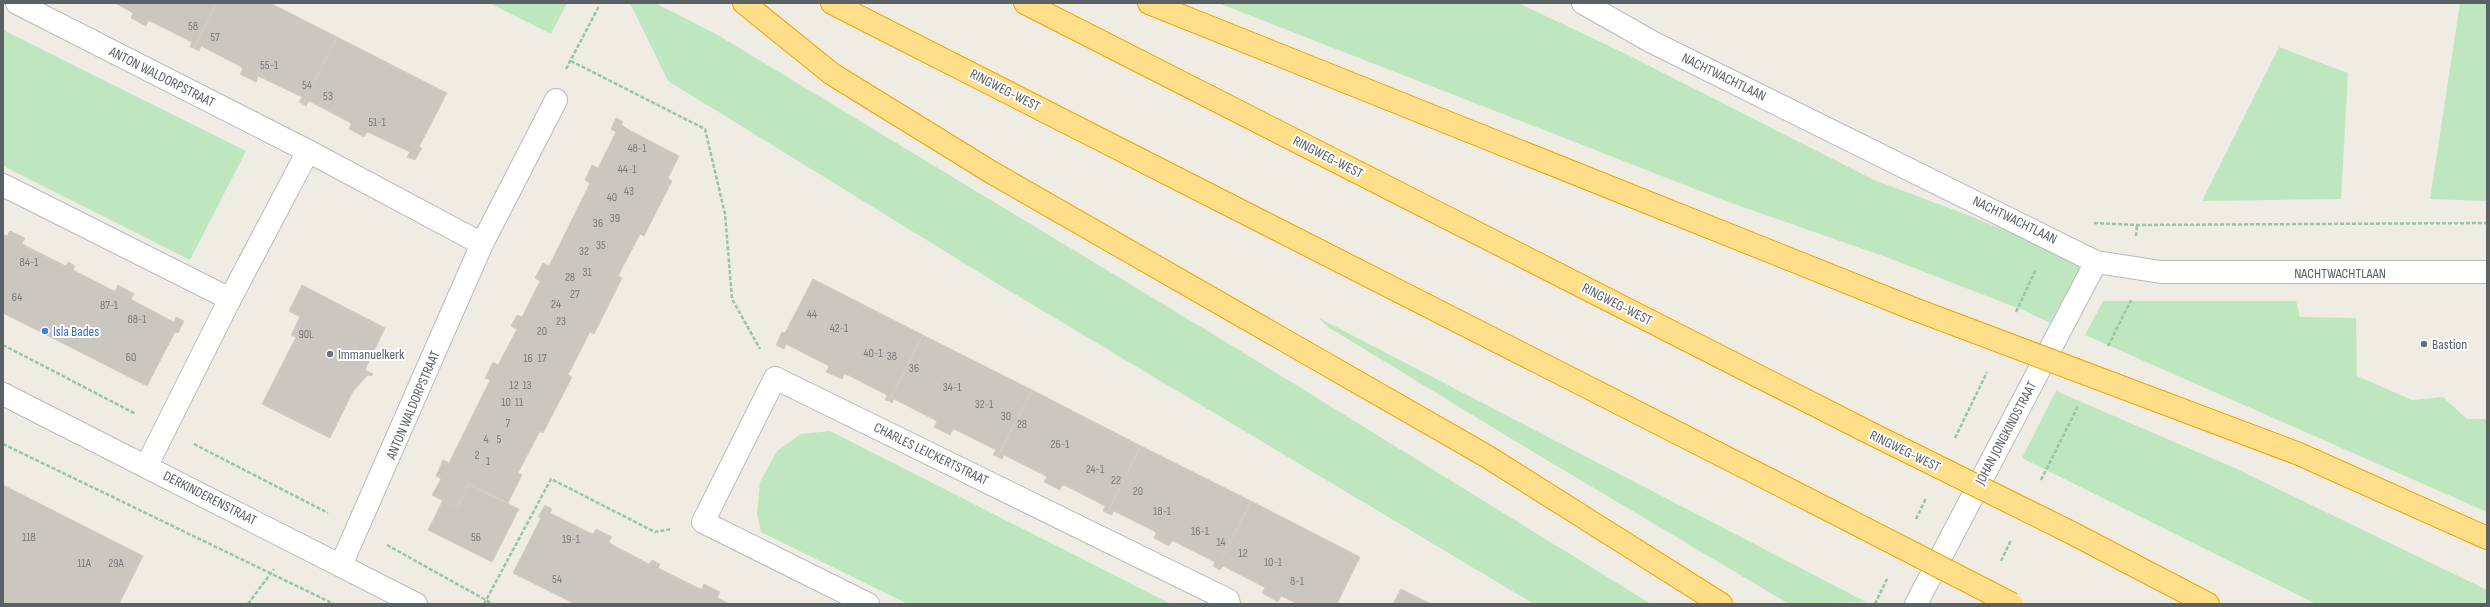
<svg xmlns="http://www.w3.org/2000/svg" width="2490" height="607" font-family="'Sofia Sans Condensed',sans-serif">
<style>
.green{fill:#bfe7bf}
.building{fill:#cac7c0;stroke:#d4cec1}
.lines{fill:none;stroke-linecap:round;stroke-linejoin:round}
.minor-casing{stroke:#b6babe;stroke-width:24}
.tertiary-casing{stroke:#b6babe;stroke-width:24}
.motorway-casing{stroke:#f2a200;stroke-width:24}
.path{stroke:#96c6a3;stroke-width:2.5;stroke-dasharray:4 2;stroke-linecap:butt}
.minor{stroke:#fff;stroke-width:22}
.tertiary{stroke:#fff;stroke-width:22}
.motorway{stroke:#ffdf8a;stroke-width:22}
.motorway-bridge-casing{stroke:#f2a200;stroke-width:24;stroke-linecap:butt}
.motorway-bridge{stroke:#ffdf8a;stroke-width:22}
.shop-dot{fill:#3f7fe0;stroke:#fff;stroke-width:1.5}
.service-dot{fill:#5c6f8a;stroke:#fff;stroke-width:1.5}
.worship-dot{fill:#6b7280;stroke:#fff;stroke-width:1.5}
.labels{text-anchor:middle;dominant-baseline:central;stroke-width:4;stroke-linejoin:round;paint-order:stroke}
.number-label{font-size:12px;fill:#777a7c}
.street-label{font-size:14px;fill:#5b6065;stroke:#fff}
.shop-label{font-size:14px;fill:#366cbe;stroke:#fff;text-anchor:start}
.service-label{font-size:14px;fill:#4e5e75;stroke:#fff;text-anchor:start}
.worship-label{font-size:14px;fill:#5b616d;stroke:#fff;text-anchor:start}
</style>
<rect width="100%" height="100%" fill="#efece3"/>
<g class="green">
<polygon points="489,3 567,3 551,34"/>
<polygon points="630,3 655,3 716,34 1239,350 1651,604 1534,604 998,284 668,81"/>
<polygon points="1218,3 1518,3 1626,54 1874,180 1965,214 2083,262 2050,323 2025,311 1886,257 1731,203"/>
<polygon points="2460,3 2487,3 2487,201 2430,199"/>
<polygon points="3,30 246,151 190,260 3,166"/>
<polygon points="2279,47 2348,73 2341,199 2202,201"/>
<polygon points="2103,301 2296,301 2300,317 2356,318 2357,376 2412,400 2443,397 2467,419 2487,419 2487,512 2085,335"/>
<polygon points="1319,318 1866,602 1789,604 1520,444 1328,327"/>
<polygon points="2056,391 2237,469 2487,590 2487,604 2316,604 2022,458"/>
<polygon points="830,431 1171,604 908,604 761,532 757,514 760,482 777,451 801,434"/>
</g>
<g class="building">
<polygon points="115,3 217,3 194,48 190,47 192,42 152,22 148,21 146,26 131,18 133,13"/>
<polygon points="217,3 270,3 337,37 303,104 299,102 302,97 262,78 258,76 256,82 240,74 243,69 240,66 201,46 199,51 194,48"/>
<polygon points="337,37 447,93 419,147 422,148 415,160 407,157 410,152 370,133 367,132 364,137 349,129 351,124 349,122 309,101 306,106 303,104"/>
<polygon points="616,118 622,121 622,125 629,130 679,156 668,178 672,181 644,236 640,234 618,276 622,278 594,334 590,332 568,375 572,377 543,433 540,431 518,473 522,475 508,503 469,484 457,508 432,495 441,479 436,476 443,460 449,463 490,380 485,378 493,362 498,365 517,329 511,326 517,315 522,317 540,281 535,278 543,263 549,266 590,183 585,180 592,165 598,168 616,132 611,129"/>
<polygon points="10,231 25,238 22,243 26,246 66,266 68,262 75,266 73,270 112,290 115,291 118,285 134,294 131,299 134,301 174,322 176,317 184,321 178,333 175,332 147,386 3,313 3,234 7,236"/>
<polygon points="813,279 923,335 889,401 885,400 887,395 848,375 844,374 842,379 826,372 829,366 825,364 786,344 784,349 776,345 782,332 785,333"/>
<polygon points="302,285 385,328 365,370 373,374 372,376 368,375 353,391 330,438 262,404 296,337 291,335 300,317 289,311"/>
<polygon points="923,335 1032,390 998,457 993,455 996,450 956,430 953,429 950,435 934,427 937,421 894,399 892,403 889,401"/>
<polygon points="1032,390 1141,446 1107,513 1103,511 1105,506 1066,486 1062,485 1060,490 1044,482 1047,477 1044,475 1004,455 1002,459 998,457"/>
<polygon points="1141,446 1251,501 1217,568 1213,566 1215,562 1175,542 1172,541 1169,546 1154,538 1156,533 1154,531 1114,511 1112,515 1107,513"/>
<polygon points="469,484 519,509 492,562 428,530 443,500 457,508"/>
<polygon points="3,485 143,556 119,604 3,604"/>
<polygon points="1251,501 1360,557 1337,604 1298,604 1281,596 1278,602 1262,593 1265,588 1262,586 1223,566 1220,570 1217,568"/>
<polygon points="545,505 552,509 550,513 590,533 593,534 596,529 612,537 609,542 611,544 649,564 652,560 660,564 658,568 698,588 702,589 704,584 720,592 717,597 729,604 575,604 513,573 541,518 538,517"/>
<polygon points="1401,589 1431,604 1393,604"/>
</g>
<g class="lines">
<g class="minor-casing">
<g id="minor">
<polyline points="17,3 308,151 482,244"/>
<polyline points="1583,3 1652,42 2096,262 2161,272 2487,272"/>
<polyline points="3,185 230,299"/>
<polyline points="147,465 230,299 308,151"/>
<polyline points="341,565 482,244 556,100"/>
<polyline points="868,604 703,522 775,378 1228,600 1229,604"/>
<polyline points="1916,604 2096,262"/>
</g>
</g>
<g class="tertiary-casing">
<polyline id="tertiary" points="3,394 416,604"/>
</g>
<g class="motorway-casing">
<g id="motorway">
<polyline points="744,3 832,74 991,172 1488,457 1721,604"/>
<polyline points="832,3 1829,510"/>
<polyline points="1025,3 1868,432"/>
<polyline points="1149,3 1914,309"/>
<polyline points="2161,402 2299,454 2487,538"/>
<polyline points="2068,531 2208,604"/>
</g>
</g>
<g class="path">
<polyline points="571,61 705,129 725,214 732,299 760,349"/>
<polyline points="566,69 599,6"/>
<polyline points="2094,223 2137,225 2487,223"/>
<polyline points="2136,236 2137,225"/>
<polyline points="2016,312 2036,269"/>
<polyline points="3,345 136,414"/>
<polyline points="2108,346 2131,300"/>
<polyline points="1955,438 1987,372"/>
<polyline points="3,444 334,604"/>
<polyline points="194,444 328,513"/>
<polyline points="2041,480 2078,406"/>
<polyline points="1916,519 1926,498"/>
<polyline points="387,545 493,604"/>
<polyline points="2001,561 2011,540"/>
<polyline points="248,604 274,569"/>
<polyline points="484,604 551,479 655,532 671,529"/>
<polyline points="1875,604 1888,577"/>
</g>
<use href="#minor" class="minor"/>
<use href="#tertiary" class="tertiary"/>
<use href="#motorway" class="motorway"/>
<g class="motorway-bridge-casing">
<g id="motorway-bridge">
<polyline points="1914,309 2161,402"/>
<polyline points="1868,432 2068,531"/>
<polyline points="1829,510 2012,604"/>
</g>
</g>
<use href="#motorway-bridge" class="motorway-bridge"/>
</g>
<circle class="shop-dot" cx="45" cy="331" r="4"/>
<circle class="service-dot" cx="2424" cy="344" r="4"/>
<circle class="worship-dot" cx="330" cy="354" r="4"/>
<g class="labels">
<g class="number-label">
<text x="193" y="26">58</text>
<text x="215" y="37">57</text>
<text x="269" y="65">55-1</text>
<text x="307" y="85">54</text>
<text x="328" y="96">53</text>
<text x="377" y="122">51-1</text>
<text x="637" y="148">48-1</text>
<text x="627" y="169">44-1</text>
<text x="629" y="191">43</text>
<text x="612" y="197">40</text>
<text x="615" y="218">39</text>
<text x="598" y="223">36</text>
<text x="601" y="245">35</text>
<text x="584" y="251">32</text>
<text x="29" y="262">84-1</text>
<text x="587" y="272">31</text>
<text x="570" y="277">28</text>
<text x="575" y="294">27</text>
<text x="17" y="297">64</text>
<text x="556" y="304">24</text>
<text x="109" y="305">87-1</text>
<text x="812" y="314">44</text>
<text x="137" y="319">88-1</text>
<text x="561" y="321">23</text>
<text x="839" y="328">42-1</text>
<text x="542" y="331">20</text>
<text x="306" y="334">90L</text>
<text x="873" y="353">40-1</text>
<text x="892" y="356">38</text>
<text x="131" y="357">60</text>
<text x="528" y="358">16</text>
<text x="542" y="358">17</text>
<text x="914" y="368">36</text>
<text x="514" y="385">12</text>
<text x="527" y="385">13</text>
<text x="952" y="387">34-1</text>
<text x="506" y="402">10</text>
<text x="519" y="402">11</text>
<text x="984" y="404">32-1</text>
<text x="1006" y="416">30</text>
<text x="508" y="423">7</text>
<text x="1022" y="424">28</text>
<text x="486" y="439">4</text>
<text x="499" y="439">5</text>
<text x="1060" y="444">26-1</text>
<text x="477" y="455">2</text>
<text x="488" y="461">1</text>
<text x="1095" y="469">24-1</text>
<text x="1116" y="480">22</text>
<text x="1138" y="491">20</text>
<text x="1162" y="511">18-1</text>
<text x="1200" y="531">16-1</text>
<text x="29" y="537">11B</text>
<text x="476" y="537">56</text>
<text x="571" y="539">19-1</text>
<text x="1221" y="542">14</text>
<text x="1243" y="553">12</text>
<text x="1273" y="562">10-1</text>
<text x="84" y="563">11A</text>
<text x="116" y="563">29A</text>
<text x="557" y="579">54</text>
<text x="1297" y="581">8-1</text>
</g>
<g class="street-label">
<text transform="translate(162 77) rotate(27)">ANTON WALDORPSTRAAT</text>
<text transform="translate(1724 77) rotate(26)">NACHTWACHTLAAN</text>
<text transform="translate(1005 90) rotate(27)">RINGWEG-WEST</text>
<text transform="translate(1328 157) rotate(27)">RINGWEG-WEST</text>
<text transform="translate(2015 220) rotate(26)">NACHTWACHTLAAN</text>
<text x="2340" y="273">NACHTWACHTLAAN</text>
<text transform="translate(1617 304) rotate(27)">RINGWEG-WEST</text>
<text transform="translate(413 405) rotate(-67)">ANTON WALDORPSTRAAT</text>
<text transform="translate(2006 433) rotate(-62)">JOHAN JONGKINDSTRAAT</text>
<text transform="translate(1905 451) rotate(26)">RINGWEG-WEST</text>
<text transform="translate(931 454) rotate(26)">CHARLES LEICKERTSTRAAT</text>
<text transform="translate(210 498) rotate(27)">DERKINDERENSTRAAT</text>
</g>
<g class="shop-label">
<text x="53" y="331">Isla Bades</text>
</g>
<g class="service-label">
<text x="2432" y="344">Bastion</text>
</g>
<g class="worship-label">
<text x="338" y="354">Immanuelkerk</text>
</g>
</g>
<rect width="2490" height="607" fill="none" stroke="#5b6065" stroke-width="8"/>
</svg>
